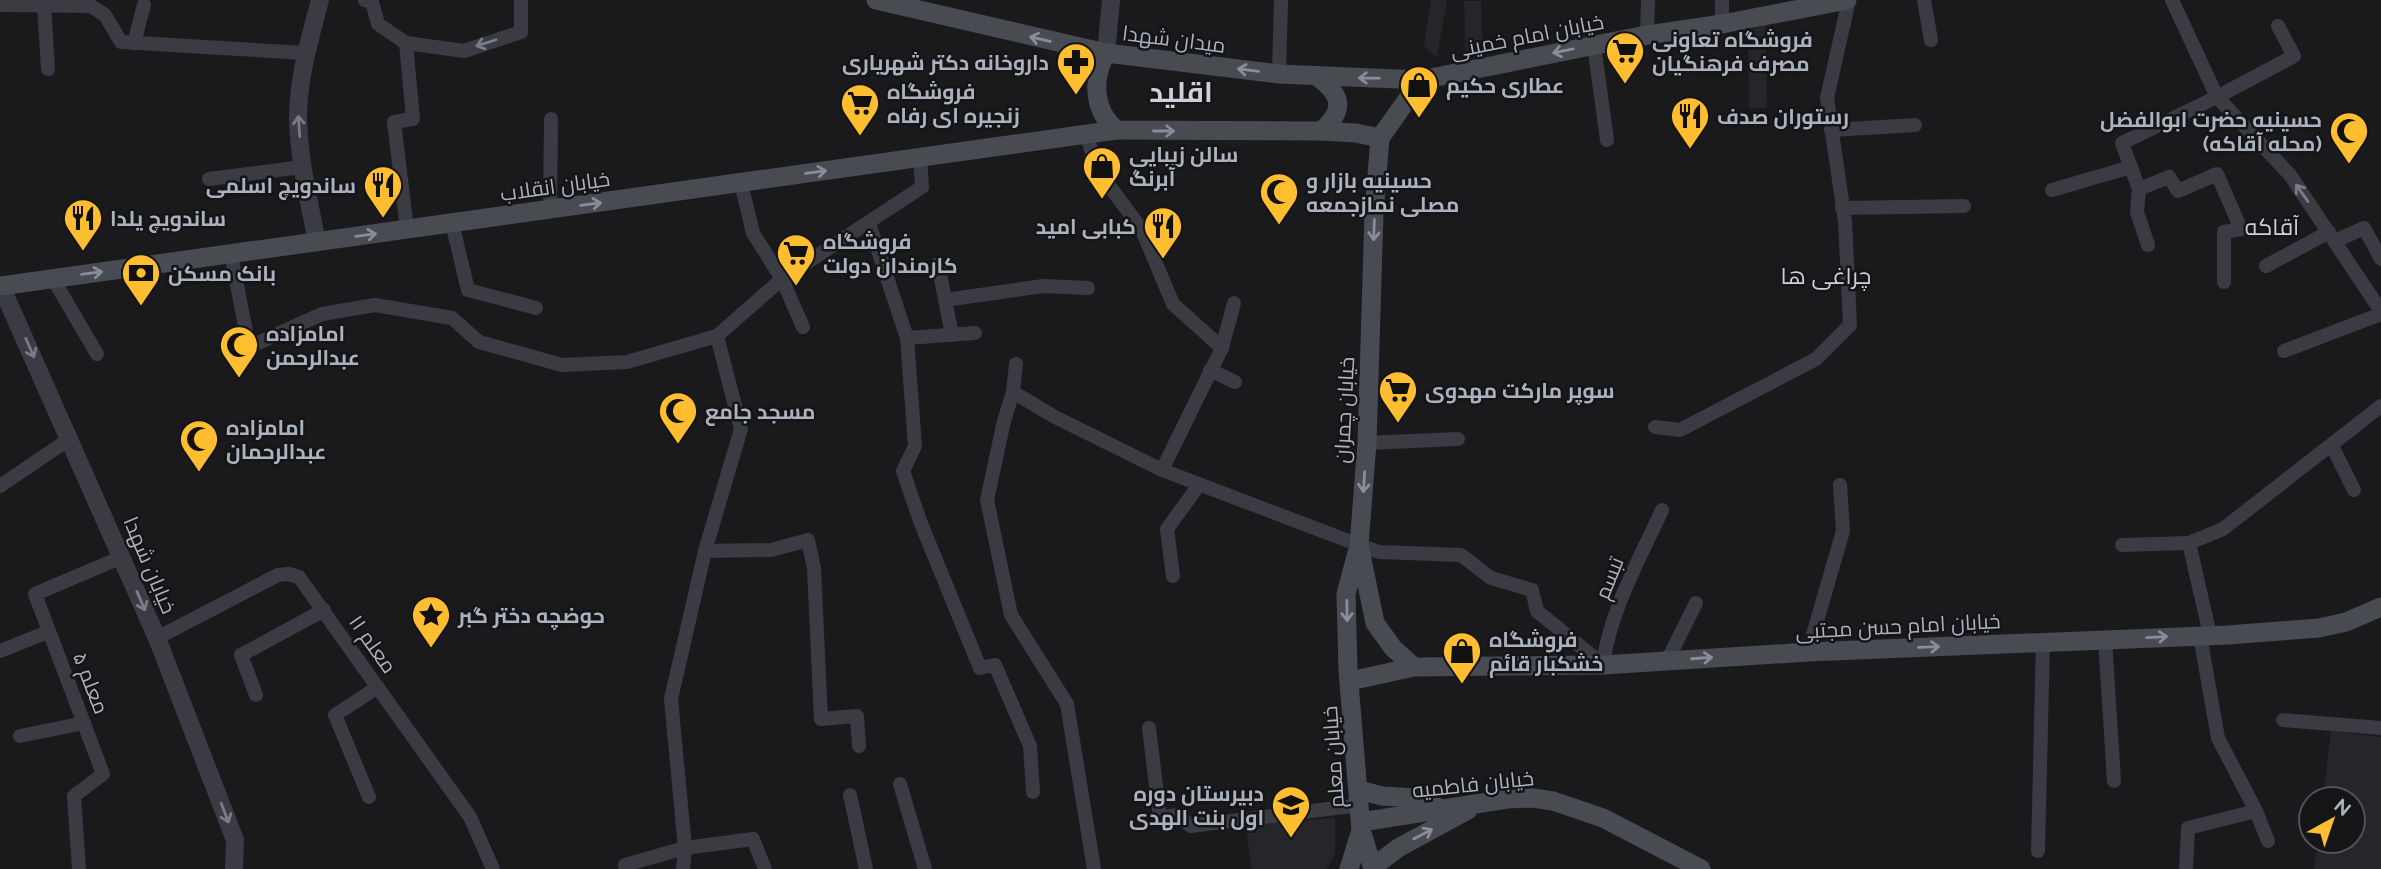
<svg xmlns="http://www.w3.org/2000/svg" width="2381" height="869" font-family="Raleway,Cairo,sans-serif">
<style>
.built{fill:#26262a}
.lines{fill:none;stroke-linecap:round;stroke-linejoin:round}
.minor{stroke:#3b3c43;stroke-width:14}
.tertiary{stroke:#3b3c43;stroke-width:18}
.secondary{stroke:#494b53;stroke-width:19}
.oneway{stroke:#898d99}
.oneway2{stroke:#797c87}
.labels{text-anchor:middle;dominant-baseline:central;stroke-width:5;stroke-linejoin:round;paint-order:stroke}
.street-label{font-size:21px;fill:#acb1be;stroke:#151518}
.poi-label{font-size:21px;font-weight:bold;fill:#acb1be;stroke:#151518;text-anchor:start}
.neighbourhood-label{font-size:23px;fill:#cdd0d9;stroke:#151518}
.district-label{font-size:28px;font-weight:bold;fill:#cdd0d9;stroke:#151518}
</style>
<rect width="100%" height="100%" fill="#1a1a1d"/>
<g class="built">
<polygon points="1431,0 1447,0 1437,57 1424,46"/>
<polygon points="1464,1 1481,1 1483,55 1466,56"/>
<polygon points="1766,25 1767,108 1749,108 1748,30"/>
<polygon points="2331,731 2381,737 2381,869 2314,869 2318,841 2353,841 2353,799 2323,799"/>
<polygon points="1335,818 1335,853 1327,869 1251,869 1246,825"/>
</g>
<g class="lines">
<g class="minor">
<polyline points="365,0 372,2 378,24 406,43"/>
<polyline points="1722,0 1722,24"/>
<polyline points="1924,0 1931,40"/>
<polyline points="2172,0 2217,97 2290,175 2381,311"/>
<polyline points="0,5 91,6 105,15 121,42 306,53"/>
<polyline points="44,5 48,69"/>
<polyline points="1647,35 1648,0"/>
<polyline points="134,43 144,5"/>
<polyline points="1594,45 1607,140"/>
<polyline points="1279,74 1281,0"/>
<polyline points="1831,130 1915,125"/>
<polyline points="1087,135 1096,168 1142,230 1173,304 1222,348 1162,470"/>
<polyline points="209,179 302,167"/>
<polyline points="741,183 753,233 782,279 803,327"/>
<polyline points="2139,189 2169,177 2178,191 2217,174 2241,229 2224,232 2224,282"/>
<polyline points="2052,190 2131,167"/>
<polyline points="1842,208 1964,206"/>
<polyline points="550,209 551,119"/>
<polyline points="452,223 468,290 536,308"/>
<polyline points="869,223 907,338 915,446 903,471 920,521 980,668 995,665 1030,746 1033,792"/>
<polyline points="407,229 394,122 413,119 406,43 464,51 521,32 521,0"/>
<polyline points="2335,241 2364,228 2381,259"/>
<polyline points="2148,245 2137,212 2139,189 2122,143 2217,97 2294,56 2278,26"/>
<polyline points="231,254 249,347 322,314 375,305 452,318 479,342 562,365 627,362 717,336"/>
<polyline points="938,264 952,335"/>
<polyline points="2266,266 2329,232"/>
<polyline points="53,279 97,354"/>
<polyline points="945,300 1043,286 1088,288"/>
<polyline points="907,338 975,333"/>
<polyline points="1222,348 1234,303"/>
<polyline points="2284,351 2381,314"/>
<polyline points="1016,364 1013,392 1004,421 987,500 1011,615 1067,704 1094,869"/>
<polyline points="1210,370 1235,382"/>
<polyline points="1013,392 1055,417 1162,470 1359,545 1379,552 1461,555 1491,578 1532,590 1537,611 1603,665"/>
<polyline points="1655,427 1680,430 1816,359 1850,325 1845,221 1827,98 1849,0"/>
<polyline points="1367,443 1458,439"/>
<polyline points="2332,446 2354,490"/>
<polyline points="0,486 71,438"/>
<polyline points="2189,543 2210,635"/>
<polyline points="2122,545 2189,543 2223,529 2381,406"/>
<polyline points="705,551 771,550 808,540 814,568 821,719 857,716 859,746"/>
<polyline points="1173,576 1167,529 1199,485"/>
<polyline points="2200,636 2218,738 2256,811 2268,841"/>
<polyline points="157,638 278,575 289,574 299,577 470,817 493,869"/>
<polyline points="2105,639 2114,781"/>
<polyline points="0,651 48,632"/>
<polyline points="1808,652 1843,531 1840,485"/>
<polyline points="1667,661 1696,603"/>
<path d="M1603 665C1609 613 1640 558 1662 510"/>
<polyline points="256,695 241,655 324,610"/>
<polyline points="2283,720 2381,728"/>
<polyline points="1149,728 1160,818 1177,815 1191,826 1360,805"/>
<polyline points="20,736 84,723"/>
<polyline points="900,784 925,869"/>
<polyline points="850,795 866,869"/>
<polyline points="369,797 335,715 378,687"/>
<polyline points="2038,851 2043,642"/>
<polyline points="625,865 685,848 753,839 765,869"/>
<polyline points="79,869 74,796 103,774 35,594 122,557"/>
<polyline points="683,869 685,848 671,699 705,551 741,429 717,336 782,279 922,187 920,158"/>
<polyline points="2186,869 2188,828 2256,811"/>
</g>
<g class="tertiary">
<polyline points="1106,53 1111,0"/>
<path d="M317 242C309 201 299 160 298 118 298 78 310 38 320 0"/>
<polyline points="1,286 157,638 235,840 234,869"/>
</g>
<g class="secondary">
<polyline points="876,0 1106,53"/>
<path d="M1316 76C1342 94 1346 110 1321 131L1116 130C1093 110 1092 79 1106 53L1279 74 1421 80 1641 36 1722 24 1847 0"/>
<polyline points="1321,131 1356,133 1380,138"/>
<polyline points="1380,138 1374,213 1367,443 1359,545 1375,623 1393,648 1414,667"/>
<polyline points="1380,138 1421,80"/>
<polyline points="0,286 1116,130"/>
<polyline points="1357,553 1346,594 1348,670 1361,830 1373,869"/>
<polyline points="1350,681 1414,667 1603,665 1808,652 2228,635 2319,628 2346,622 2381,607"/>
<polyline points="1359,790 1382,796 1416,798 1439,808"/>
<polyline points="1361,822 1507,799 1533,798 1553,801 1603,818 1701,869"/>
<polyline points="1373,867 1398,848 1468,810"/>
<polyline points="1349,869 1361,830"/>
</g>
</g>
<defs><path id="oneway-shaft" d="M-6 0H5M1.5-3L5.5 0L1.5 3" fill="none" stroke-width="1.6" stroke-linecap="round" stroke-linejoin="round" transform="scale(1.75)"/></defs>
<g class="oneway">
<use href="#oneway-shaft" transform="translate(1040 39) rotate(-167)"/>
<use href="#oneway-shaft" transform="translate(1563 51) rotate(169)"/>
<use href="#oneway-shaft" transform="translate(1248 70) rotate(-173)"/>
<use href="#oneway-shaft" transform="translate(1369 78) rotate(-179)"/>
<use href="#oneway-shaft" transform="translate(1164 131)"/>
<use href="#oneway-shaft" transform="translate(816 172) rotate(-8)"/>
<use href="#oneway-shaft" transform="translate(591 204) rotate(-8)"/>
<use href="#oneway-shaft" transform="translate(1374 230) rotate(92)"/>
<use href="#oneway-shaft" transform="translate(366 235) rotate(-8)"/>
<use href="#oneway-shaft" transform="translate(92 273) rotate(-8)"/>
<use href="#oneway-shaft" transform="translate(1364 482) rotate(94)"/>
<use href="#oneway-shaft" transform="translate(1347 611) rotate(89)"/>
<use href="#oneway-shaft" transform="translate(2157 637) rotate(-3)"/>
<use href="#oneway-shaft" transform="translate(1929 647) rotate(-2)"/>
<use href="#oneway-shaft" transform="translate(1702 658) rotate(-4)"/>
<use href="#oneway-shaft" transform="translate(1423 834) rotate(-28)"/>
</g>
<g class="oneway2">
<use href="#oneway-shaft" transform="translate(486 43) rotate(162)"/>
<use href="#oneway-shaft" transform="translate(299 126) rotate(-94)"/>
<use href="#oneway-shaft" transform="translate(2302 193) rotate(-125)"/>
<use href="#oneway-shaft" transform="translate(30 348) rotate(66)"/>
<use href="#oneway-shaft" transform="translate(141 601) rotate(67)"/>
<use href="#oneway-shaft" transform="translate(225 813) rotate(69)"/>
</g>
<defs>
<g id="supermarket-pin" transform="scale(2.0125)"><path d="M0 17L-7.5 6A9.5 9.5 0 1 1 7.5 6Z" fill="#ffbd30" stroke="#151518"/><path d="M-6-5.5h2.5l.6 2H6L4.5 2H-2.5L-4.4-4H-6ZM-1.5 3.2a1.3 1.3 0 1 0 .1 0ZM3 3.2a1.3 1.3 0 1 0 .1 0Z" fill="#111"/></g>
<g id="pharmacy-pin" transform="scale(2.0125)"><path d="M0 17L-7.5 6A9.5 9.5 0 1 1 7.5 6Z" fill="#ffbd30" stroke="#151518"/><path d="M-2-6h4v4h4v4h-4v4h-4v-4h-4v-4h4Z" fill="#111"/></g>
<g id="shop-pin" transform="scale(2.0125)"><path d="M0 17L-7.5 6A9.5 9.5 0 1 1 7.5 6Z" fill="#ffbd30" stroke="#151518"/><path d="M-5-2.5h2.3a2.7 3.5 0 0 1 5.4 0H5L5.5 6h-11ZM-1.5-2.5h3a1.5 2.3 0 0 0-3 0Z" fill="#111"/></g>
<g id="restaurant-pin" transform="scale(2.0125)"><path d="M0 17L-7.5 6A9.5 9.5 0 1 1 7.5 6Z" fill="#ffbd30" stroke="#151518"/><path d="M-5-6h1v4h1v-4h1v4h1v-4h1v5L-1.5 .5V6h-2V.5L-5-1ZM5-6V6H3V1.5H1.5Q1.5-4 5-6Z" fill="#111"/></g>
<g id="mosque-pin" transform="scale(2.0125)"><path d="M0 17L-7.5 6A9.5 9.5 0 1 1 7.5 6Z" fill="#ffbd30" stroke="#151518"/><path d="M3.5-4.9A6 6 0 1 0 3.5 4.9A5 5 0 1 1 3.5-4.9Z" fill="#111"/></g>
<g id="bank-pin" transform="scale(2.0125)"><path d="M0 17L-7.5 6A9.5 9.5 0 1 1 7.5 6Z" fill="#ffbd30" stroke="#151518"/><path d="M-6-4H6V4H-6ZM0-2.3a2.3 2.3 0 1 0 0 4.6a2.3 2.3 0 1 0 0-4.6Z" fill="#111"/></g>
<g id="sight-pin" transform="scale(2.0125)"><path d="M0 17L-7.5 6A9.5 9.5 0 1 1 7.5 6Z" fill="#ffbd30" stroke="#151518"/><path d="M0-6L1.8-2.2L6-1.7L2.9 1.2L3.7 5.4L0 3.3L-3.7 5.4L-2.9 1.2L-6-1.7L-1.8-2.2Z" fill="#111"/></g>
<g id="school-pin" transform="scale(2.0125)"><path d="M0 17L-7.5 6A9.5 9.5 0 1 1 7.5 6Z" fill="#ffbd30" stroke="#151518"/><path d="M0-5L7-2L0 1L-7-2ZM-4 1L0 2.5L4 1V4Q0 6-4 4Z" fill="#111"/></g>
</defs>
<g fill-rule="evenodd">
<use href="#supermarket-pin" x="1625" y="51"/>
<use href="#pharmacy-pin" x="1076" y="62"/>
<use href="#shop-pin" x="1419" y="85"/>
<use href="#supermarket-pin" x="860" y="103"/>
<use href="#restaurant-pin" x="1690" y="116"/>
<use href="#mosque-pin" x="2349" y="131"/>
<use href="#shop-pin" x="1102" y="166"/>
<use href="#restaurant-pin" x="383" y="185"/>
<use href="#mosque-pin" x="1279" y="192"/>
<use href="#restaurant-pin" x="83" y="218"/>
<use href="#restaurant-pin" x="1163" y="226"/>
<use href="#supermarket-pin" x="796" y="253"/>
<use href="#bank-pin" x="141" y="273"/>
<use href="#mosque-pin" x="239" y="345"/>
<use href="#supermarket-pin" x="1398" y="390"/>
<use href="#mosque-pin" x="678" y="411"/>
<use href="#mosque-pin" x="199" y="439"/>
<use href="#sight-pin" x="431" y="615"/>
<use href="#shop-pin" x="1462" y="651"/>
<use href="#school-pin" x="1291" y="805"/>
</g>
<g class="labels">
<g class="street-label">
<text transform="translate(1527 36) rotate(-11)">خیابان امام خمینی</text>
<text transform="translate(1174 39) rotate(7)">میدان شهدا</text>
<text transform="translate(555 186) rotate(-8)">خیابان انقلاب</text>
<text transform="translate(1344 410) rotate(-87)">خیابان چمران</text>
<text transform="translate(150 565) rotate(67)">خیابان شهدا</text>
<text transform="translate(1609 578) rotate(-68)">تبسم</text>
<text transform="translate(1898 626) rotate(-3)">خیابان امام حسن مجتبی</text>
<text transform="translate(373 644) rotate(55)">معلم ۱۱</text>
<text transform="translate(91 683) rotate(69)">معلم ۵</text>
<text transform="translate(1333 757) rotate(-94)">خیابان معلم</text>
<text transform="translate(1473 784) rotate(-6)">خیابان فاطمیه</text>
</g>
<g class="poi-label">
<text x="1652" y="39">فروشگاه تعاونی<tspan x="1652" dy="24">مصرف فرهنگیان</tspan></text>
<text x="1049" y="62" text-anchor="end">داروخانه دکتر شهریاری</text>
<text x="1446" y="85">عطاری حکیم</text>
<text x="887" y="91">فروشگاه<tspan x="887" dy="24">زنجیره ای رفاه</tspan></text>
<text x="1717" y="116">رستوران صدف</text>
<text x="2322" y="119" text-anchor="end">حسینیه حضرت ابوالفضل<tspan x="2322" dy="24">(محله آقاکه)</tspan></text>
<text x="1129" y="154">سالن زیبایی<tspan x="1129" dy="24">آبرنگ</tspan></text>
<text x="1306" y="180">حسینیه بازار و<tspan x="1306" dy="24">مصلی نمازجمعه</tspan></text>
<text x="356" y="185" text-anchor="end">ساندویچ اسلمی</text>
<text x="110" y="218">ساندویچ یلدا</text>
<text x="1136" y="226" text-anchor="end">کبابی امید</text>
<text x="823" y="241">فروشگاه<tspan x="823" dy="24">کارمندان دولت</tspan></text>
<text x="168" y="273">بانک مسکن</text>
<text x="266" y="333">امامزاده<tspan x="266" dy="24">عبدالرحمن</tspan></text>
<text x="1425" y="390">سوپر مارکت مهدوی</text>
<text x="705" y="411">مسجد جامع</text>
<text x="226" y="427">امامزاده<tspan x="226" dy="24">عبدالرحمان</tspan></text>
<text x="458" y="615">حوضچه دختر گبر</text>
<text x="1489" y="639">فروشگاه<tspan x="1489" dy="24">خشکبار قائم</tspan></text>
<text x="1264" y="793" text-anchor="end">دبیرستان دوره<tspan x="1264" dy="24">اول بنت الهدی</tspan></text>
</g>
<g class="neighbourhood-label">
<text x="2272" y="226">آقاکه</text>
<text x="1826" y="275">چراغی ها</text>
</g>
<g class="district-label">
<text x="1181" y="92">اقلید</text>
</g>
</g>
<g transform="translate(2332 820) rotate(40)"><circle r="33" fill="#151518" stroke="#51535a" stroke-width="2"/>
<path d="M0-5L12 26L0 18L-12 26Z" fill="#ffbd30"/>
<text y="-10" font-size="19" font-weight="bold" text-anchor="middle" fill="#acb1be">N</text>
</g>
</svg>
